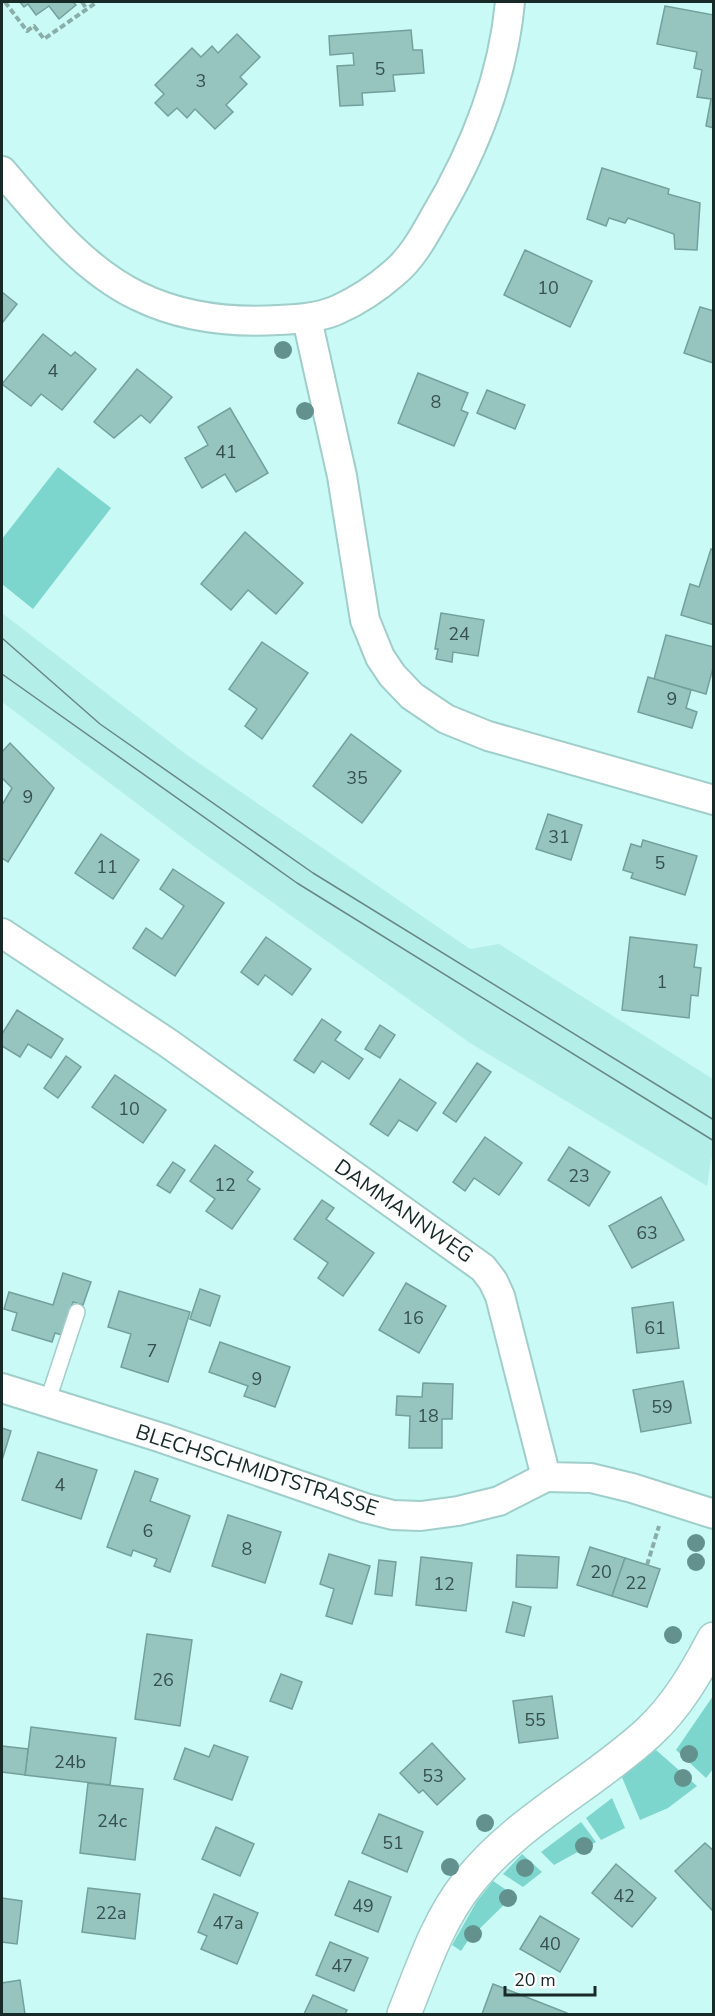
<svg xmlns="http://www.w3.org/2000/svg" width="715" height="2016" font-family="'Nunito Sans',sans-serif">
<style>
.built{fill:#b4eee8}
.green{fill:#7dd6ce}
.building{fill:#96c5c0;stroke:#73a09c;stroke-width:1.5}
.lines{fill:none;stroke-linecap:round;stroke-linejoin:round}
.lane-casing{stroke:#a0ceca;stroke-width:18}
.street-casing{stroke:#a0ceca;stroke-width:32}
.secondary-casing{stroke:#a0ceca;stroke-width:36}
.path{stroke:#89aeaa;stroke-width:4;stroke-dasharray:6 3;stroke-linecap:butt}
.lane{stroke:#fff;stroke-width:15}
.street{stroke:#fff;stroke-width:28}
.secondary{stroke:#fff;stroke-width:33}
.tram{stroke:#688885;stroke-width:1.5}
.tree{fill:#63928e}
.labels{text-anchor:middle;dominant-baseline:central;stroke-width:6;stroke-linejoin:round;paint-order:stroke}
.number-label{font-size:18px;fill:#37514e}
.street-label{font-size:21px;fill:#172a28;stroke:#fff}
</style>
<rect width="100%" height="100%" fill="#cafaf5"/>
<polygon class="built" points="2,613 187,755 470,949 499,944 713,1079 713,1160 711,1159 707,1186 470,1043 196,848 2,702"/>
<g class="green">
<polygon points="58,467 111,508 33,609 2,584 2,539"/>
<polygon points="713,1696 713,1769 706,1778 676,1750"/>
<polygon points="656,1750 697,1786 668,1808 640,1820 621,1775"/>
<polygon points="612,1798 625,1828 601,1840 586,1818"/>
<polygon points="581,1822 596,1842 554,1865 541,1852"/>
<polygon points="522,1854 542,1872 523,1887 503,1874"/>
<polygon points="493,1881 514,1895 469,1939 461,1951 452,1945 477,1901"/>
</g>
<g class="building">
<polygon points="20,2 73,2 76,5 59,19 49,6 36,15 28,4 24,7"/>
<polygon points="665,6 714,15 714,128 706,126 711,99 697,97 702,70 694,68 697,52 657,44"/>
<polygon points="411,30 413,50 422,50 424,73 393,75 395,91 362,93 363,105 340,106 337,66 354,65 353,53 330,55 329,36"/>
<polygon points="237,34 260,57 240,77 247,84 226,105 233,112 215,129 195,109 187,118 177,108 168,116 155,103 164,94 155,85 192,48 201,57 212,46 218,53"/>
<polygon points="602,168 669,189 668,194 700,203 697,250 675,249 674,234 628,218 625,223 609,218 606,226 587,219"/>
<polygon points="525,250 592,281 570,327 504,295"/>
<polygon points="2,292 17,304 2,323"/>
<polygon points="700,307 714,311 713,363 684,353"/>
<polygon points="43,334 71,356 75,352 96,369 62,410 41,394 31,406 2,384"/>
<polygon points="137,369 172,397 150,423 141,415 114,438 94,422"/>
<polygon points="418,373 468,393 461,410 468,413 454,446 398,423"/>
<polygon points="487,390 525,405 515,429 477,413"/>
<polygon points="230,408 268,473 236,492 225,474 202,488 185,458 208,445 198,427"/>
<polygon points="245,532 303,583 276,614 248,590 231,610 201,584"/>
<polygon points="711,549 714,550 714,625 681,615 690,584 699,587"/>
<polygon points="441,613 484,620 478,656 453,652 452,662 436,659 438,649 435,649"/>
<polygon points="666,635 714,647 714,664 706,694 654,679"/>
<polygon points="262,642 308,673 262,739 245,726 257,709 229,689"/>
<polygon points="648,677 691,690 686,708 697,712 692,728 638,712"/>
<polygon points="351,734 401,771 362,823 313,786"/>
<polygon points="10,743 54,788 8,862 2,858 2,805 12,788 2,778 2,752"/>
<polygon points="548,814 582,825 571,860 536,849"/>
<polygon points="101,834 139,860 113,899 75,873"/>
<polygon points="643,840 697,856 685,895 631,878 633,873 623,870 631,844 641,847"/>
<polygon points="173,869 224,903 175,976 133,948 146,928 162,939 184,906 160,889"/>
<polygon points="266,937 311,969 292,995 265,975 258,985 241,972"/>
<polygon points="630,937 697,945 694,967 701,968 698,996 691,995 689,1018 622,1010"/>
<polygon points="17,1010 63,1039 51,1058 28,1044 20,1057 2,1046 2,1034"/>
<polygon points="322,1019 341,1032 335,1040 363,1059 349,1079 322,1061 314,1073 294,1060"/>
<polygon points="380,1025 395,1035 380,1058 365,1049"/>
<polygon points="66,1056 81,1067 58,1098 44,1088"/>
<polygon points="477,1063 491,1072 456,1122 443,1113"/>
<polygon points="115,1075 166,1110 143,1143 92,1107"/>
<polygon points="400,1079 436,1103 417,1131 399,1120 388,1136 370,1124"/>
<polygon points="485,1137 522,1163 499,1195 474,1178 465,1191 453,1182"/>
<polygon points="215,1145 253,1172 247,1180 260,1189 232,1229 206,1211 215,1199 190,1181"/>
<polygon points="569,1147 610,1172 589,1206 548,1180"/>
<polygon points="173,1162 185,1170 170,1193 157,1185"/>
<polygon points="661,1197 684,1240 632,1268 609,1226"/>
<polygon points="322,1200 334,1208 326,1219 374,1253 343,1296 318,1278 328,1263 294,1239"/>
<polygon points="63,1273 91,1282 83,1305 73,1302 62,1335 55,1333 52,1342 12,1330 17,1313 4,1309 9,1292 53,1305"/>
<polygon points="406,1283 446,1306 419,1353 379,1330"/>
<polygon points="200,1289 220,1296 210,1326 190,1319"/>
<polygon points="119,1291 190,1312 168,1382 121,1367 131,1334 108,1327"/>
<polygon points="673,1302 679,1348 637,1353 632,1308"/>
<polygon points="220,1342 290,1367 275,1407 244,1396 248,1386 209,1372"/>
<polygon points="683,1381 691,1423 641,1432 633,1390"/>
<polygon points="423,1383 453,1384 452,1419 442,1419 442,1448 409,1448 410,1416 396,1415 397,1396 422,1397"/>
<polygon points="2,1428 11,1431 2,1460"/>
<polygon points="38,1452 97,1470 81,1519 22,1500"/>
<polygon points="135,1471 158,1479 150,1501 190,1516 170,1572 154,1566 157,1559 133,1550 131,1556 107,1547"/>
<polygon points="228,1515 281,1532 265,1583 212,1566"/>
<polygon points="590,1547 625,1558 612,1596 577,1585"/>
<polygon points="329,1554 370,1566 352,1624 326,1616 334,1589 320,1584"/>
<polygon points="517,1555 559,1557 557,1588 516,1587"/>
<polygon points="421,1557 472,1563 466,1611 416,1605"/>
<polygon points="625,1558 660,1569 647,1607 612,1596"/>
<polygon points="379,1560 396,1562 392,1596 375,1594"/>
<polygon points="513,1602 531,1607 524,1636 506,1632"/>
<polygon points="147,1634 192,1640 180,1726 135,1719"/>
<polygon points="281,1674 302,1682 292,1709 270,1701"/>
<polygon points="552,1696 558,1738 519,1743 513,1701"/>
<polygon points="31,1727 116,1738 110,1785 25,1775"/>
<polygon points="432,1743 465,1779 437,1805 423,1790 419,1793 400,1773"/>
<polygon points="214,1745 248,1757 232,1800 174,1779 185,1748 209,1757"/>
<polygon points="2,1746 28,1749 25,1775 2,1772"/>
<polygon points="88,1783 143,1789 135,1860 80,1853"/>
<polygon points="379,1814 423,1832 407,1872 362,1853"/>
<polygon points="216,1827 254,1844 240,1876 202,1859"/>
<polygon points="705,1843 714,1851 714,1912 675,1871"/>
<polygon points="616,1864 656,1898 632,1927 592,1893"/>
<polygon points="349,1881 391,1897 378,1932 335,1915"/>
<polygon points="88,1888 140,1894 135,1939 82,1932"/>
<polygon points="214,1894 258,1913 237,1964 201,1949 207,1936 198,1932"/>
<polygon points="2,1898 22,1901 17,1944 2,1942"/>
<polygon points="540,1916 579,1939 560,1972 520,1949"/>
<polygon points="330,1942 368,1958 354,1991 316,1975"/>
<polygon points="20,1980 25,2014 2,2014 2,1983"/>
<polygon points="493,1984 567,2013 567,2014 482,2014"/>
<polygon points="313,1995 347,2010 345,2014 304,2014"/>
</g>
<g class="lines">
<g class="lane-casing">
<polyline id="lane" points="47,1403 77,1312"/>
</g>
<g class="street-casing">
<g id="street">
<path d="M2 171C41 216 82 269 138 296 183 318 230 323 279 320 299 319 318 318 337 310 357 301 377 288 394 273 411 259 423 238 434 218 473 153 503 78 510 2"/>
<polyline points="307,319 342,476 365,620 380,657 392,675 412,696 446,719 488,736 714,800"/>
<polyline points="2,933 168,1043 483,1268 493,1281 500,1296 546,1477 591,1478 632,1488 714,1514"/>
<polyline points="2,1388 162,1438 365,1508 393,1515 421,1516 458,1511 499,1501 546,1477"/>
</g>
</g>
<g class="secondary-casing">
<path id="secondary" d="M404 2014C422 1970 437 1922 467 1884 516 1821 592 1785 649 1732 677 1706 696 1673 714 1639"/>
</g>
<g class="path">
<polyline points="5,2 27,31 34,26 44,39 97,2"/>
<polyline points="82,2 86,8"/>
<polyline points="647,1565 659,1526"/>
</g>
<use href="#lane" class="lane"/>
<use href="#street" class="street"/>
<use href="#secondary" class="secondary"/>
<g class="tram">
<polyline points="2,638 100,724 313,873 714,1120"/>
<polyline points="2,674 297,883 714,1141"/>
</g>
</g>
<g class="tree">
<circle cx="283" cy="350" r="9"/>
<circle cx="305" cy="411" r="9"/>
<circle cx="696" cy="1543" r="9"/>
<circle cx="696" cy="1562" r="9"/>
<circle cx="673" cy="1635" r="9"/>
<circle cx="689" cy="1754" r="9"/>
<circle cx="683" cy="1778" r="9"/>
<circle cx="485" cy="1823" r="9"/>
<circle cx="584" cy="1846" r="9"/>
<circle cx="450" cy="1867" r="9"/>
<circle cx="525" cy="1868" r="9"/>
<circle cx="508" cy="1898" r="9"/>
<circle cx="473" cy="1934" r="9"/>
</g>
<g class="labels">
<g class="number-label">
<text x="380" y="69">5</text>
<text x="201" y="81">3</text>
<text x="548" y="288">10</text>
<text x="53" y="371">4</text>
<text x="436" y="402">8</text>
<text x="226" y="452">41</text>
<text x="459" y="634">24</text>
<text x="672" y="699">9</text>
<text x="357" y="778">35</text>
<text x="28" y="797">9</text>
<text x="559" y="837">31</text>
<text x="660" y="863">5</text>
<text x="107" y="867">11</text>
<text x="662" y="982">1</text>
<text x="129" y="1109">10</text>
<text x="579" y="1176">23</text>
<text x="225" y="1185">12</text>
<text x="647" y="1233">63</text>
<text x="413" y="1318">16</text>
<text x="655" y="1328">61</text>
<text x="152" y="1351">7</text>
<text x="257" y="1379">9</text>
<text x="662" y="1407">59</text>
<text x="428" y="1416">18</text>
<text x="60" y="1485">4</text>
<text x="148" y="1531">6</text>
<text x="247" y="1549">8</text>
<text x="601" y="1572">20</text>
<text x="636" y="1583">22</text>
<text x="444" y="1584">12</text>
<text x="163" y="1680">26</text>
<text x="535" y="1720">55</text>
<text x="70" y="1762">24b</text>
<text x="433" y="1776">53</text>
<text x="112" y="1821">24c</text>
<text x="393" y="1843">51</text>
<text x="624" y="1896">42</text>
<text x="363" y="1906">49</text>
<text x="111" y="1913">22a</text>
<text x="228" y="1923">47a</text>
<text x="550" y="1944">40</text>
<text x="342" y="1966">47</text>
</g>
<g class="street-label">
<text transform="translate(404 1211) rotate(35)">DAMMANNWEG</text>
<text transform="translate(257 1470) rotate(18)">BLECHSCHMIDTSTRASSE</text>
</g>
</g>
<rect width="715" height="2016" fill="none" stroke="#172a28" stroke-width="6"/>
<path d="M505 1986v9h90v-9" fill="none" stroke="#172a28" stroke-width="3"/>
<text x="514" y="1986" font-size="18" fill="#172a28" stroke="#ffffff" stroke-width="4.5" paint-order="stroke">20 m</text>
</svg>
